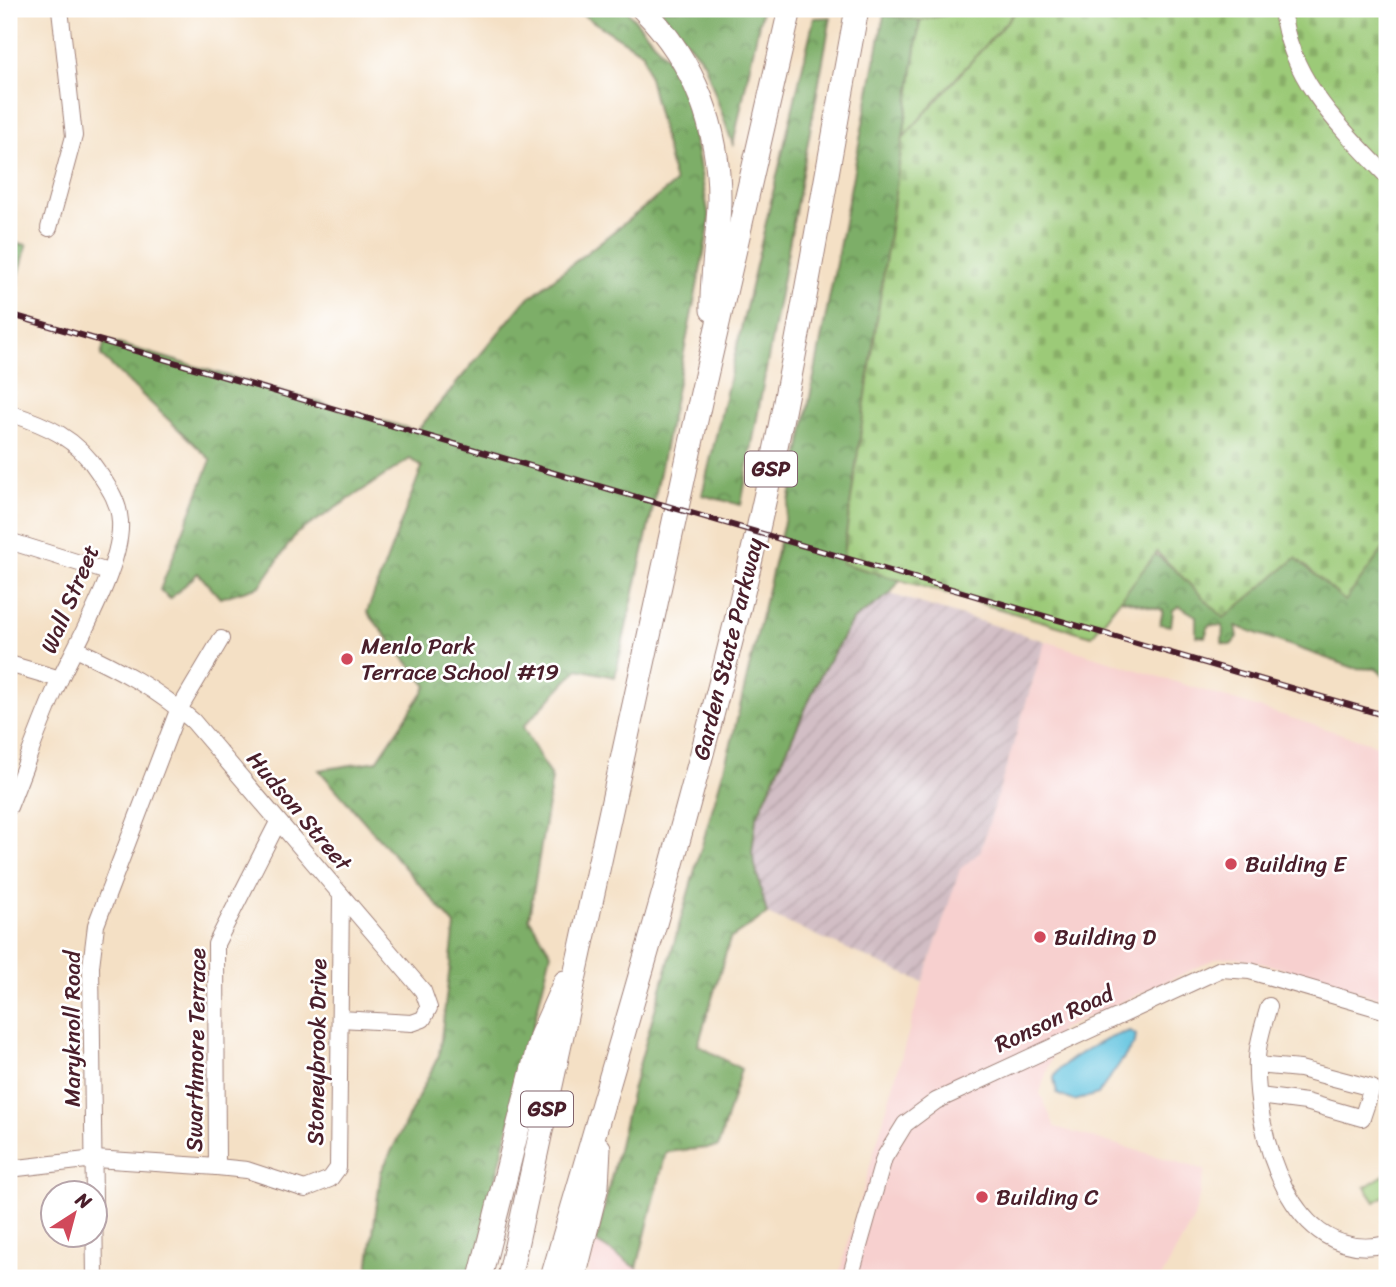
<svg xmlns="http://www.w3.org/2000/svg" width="1396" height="1287" font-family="Sriracha,sans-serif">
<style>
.built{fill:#f7d0cf}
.industrial{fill:url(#industrial-furrows)}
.grass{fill:url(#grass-tufts);stroke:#737452;stroke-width:2}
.forest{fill:url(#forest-crowns);stroke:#64664a;stroke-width:2}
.wetland{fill:url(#wetland-marsh);stroke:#737452;stroke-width:2}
.cemetery{fill:url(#cemetery-stones);stroke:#737452;stroke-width:2}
.green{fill:#9cca78;stroke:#737452;stroke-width:2}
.water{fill:#61c3df;stroke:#567185;stroke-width:2}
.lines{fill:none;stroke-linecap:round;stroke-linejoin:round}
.minor-casing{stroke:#9f8078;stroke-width:18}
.highway-casing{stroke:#9f8078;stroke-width:25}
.minor{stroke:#fff;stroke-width:16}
.highway{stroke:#fff;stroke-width:23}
.rail-casing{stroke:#4a1f2b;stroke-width:6}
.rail{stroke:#fff;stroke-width:3.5;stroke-dasharray:10;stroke-linecap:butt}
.poi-dot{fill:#d1495b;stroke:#fff;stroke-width:2.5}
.labels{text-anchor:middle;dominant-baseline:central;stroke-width:5;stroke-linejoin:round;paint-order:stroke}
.shield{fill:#fff;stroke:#80626b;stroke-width:2}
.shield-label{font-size:21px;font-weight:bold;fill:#4a1f2b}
.street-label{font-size:23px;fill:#4a1f2b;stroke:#fff}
.poi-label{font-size:23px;fill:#4a1f2b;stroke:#fff;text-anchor:start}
</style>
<defs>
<pattern id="industrial-furrows" width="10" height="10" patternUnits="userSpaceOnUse" patternTransform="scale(1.75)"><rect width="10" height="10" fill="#d2bec5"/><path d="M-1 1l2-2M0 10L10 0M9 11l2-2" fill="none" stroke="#b6a3a9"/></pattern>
<pattern id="grass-tufts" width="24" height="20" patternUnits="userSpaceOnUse" patternTransform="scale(1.75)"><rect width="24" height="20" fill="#9cca78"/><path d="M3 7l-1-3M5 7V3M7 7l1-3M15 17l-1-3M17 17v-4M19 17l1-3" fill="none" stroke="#88ad68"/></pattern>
<pattern id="forest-crowns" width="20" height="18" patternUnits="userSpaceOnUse" patternTransform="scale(1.75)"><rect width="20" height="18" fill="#7dae68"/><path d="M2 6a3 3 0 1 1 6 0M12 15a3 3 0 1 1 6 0" fill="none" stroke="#688d56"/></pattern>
<pattern id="wetland-marsh" width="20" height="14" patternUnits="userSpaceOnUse" patternTransform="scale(1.75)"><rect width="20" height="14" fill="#9cca78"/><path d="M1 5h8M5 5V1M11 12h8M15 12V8" fill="none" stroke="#88ad68"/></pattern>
<pattern id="cemetery-stones" width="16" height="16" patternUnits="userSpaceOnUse" patternTransform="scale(1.75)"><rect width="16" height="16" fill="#9cca78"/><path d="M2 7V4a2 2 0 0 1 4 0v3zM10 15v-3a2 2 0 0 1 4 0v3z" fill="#88ad68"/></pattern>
</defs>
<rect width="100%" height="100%" fill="#fff"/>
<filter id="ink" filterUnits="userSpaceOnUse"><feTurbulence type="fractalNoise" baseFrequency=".0143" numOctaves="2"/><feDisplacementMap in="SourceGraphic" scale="14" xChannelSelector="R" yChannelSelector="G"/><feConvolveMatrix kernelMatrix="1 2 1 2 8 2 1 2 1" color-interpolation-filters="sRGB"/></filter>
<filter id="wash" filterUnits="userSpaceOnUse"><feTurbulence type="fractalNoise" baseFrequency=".00686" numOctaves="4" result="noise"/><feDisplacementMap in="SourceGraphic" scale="28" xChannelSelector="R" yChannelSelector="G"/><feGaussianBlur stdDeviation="1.57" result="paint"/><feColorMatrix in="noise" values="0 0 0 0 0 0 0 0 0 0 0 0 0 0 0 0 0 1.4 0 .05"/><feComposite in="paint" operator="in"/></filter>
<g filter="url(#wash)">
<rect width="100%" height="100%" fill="#f4e0c5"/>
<g class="built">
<polygon points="1045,641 1387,748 1387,1000 1273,966 1233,957 1218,958 1060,1030 1040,1093 1055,1127 1205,1170 1194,1218 1161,1278 838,1278 923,982 960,868 980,852"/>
<polygon points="596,1242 637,1268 674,1278 586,1278"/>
</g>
<polygon class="industrial" points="890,594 1045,641 980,852 960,869 923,982 767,914 752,853 756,819 820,676 852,621"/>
<polygon class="grass" points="973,9 1018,9 903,138 920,20"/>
<g class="forest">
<polygon points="573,9 626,9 683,77 710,222 653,507 615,677 578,669 523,727 552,779 529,918 551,953 472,1278 367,1278 381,1172 439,1055 455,925 319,770 377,761 427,686 367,612 422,467 410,459 296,534 260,586 220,598 198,573 170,599 160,590 211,460 101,356 105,340 417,431 524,302 675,183 643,53"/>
<polygon points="659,9 762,9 733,145 704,62"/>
<polygon points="884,15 920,20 842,563 900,580 890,594 852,621 820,676 756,819 752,853 767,914 730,939 698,1045 741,1069 718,1147 666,1152 637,1268 596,1242 632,1090 732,740 794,480"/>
<polygon points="831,17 741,505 702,495 814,18"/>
<polygon points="9,241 27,245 9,312"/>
<polygon points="1387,524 1387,678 1376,669 1354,668 1236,626 1238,637 1231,645 1222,643 1223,626 1209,625 1205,637 1196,636 1196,616 1179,606 1173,610 1171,626 1160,624 1163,610 1118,598 1146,547 1222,606 1258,572"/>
</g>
<polygon class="wetland" points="887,9 973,9 920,20 884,15"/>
<polygon class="cemetery" points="1018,9 1387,9 1387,544 1345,601 1296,558 1224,618 1157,552 1092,636 842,563 903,138"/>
<polygon class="green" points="1387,1173 1387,1194 1375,1202 1365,1187"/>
<path class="water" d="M1130 1031 1136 1035 1135 1042 1098 1094 1074 1101 1057 1094 1054 1078C1061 1059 1111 1036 1130 1031Z"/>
</g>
<g filter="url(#ink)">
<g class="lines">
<g class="minor-casing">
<g id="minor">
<path d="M1282 9C1290 80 1340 127 1387 176"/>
<polyline points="49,228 74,136 60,9"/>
<path d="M9 413C47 425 77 438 99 473 109 488 119 502 120 521 123 564 79 639 60 679 41 720 26 765 9 807"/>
<polyline points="9,541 108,572"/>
<path d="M76 649C119 669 157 689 193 721L423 991 429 1008 423 1019 412 1023 340 1019"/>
<polyline points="9,664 60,679"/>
<path d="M1269 1006C1264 1023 1258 1040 1257 1058 1254 1132 1290 1267 1387 1244"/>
<polyline points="1257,1065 1300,1069 1372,1088 1362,1118 1306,1102 1259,1096"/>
<polyline points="217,1167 216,944 278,822"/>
<polyline points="9,1169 95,1159 217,1167 247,1170 305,1189 330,1179 338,1168 341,895"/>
<polyline points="95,1278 91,966 96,925 177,713 221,639"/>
<polyline points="850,1278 884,1158 905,1124 936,1101 1221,969 1250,971 1387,1011"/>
</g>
</g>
<g class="highway-casing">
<g id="highway">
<path d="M643 9C695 62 720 129 719 203 718 239 711 274 712 310"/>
<polyline points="480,1278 541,1036 565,982"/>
<polyline points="509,1278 702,393 790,9"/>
<path d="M552 1278C621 1041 693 804 750 563 794 380 822 194 857 9"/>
<polyline points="574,1278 597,1186 599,1148"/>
</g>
</g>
<use href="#minor" class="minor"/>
<use href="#highway" class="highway"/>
<g class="rail-casing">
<polyline id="rail" points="9,314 1387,716"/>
</g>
<use href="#rail" class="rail"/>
</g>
</g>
<g class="poi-dot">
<circle cx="347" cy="659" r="7"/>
<circle cx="1231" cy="864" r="7"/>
<circle cx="1040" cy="937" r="7"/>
<circle cx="982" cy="1197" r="7"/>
</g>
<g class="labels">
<g class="shield">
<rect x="745" y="451.5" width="52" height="35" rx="5"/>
<rect x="521" y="1091.5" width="52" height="35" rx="5"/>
</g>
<g class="shield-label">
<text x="771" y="469">GSP</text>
<text x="547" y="1109">GSP</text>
</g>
<g class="street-label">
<text transform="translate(70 599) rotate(-67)">Wall Street</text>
<text transform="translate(728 649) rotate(-76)">Garden State Parkway</text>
<text transform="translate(299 811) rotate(50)">Hudson Street</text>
<text transform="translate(1054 1019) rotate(-25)">Ronson Road</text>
<text transform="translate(72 1029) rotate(-90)">Maryknoll Road</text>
<text transform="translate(196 1050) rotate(-89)">Swarthmore Terrace</text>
<text transform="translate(317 1052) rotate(-89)">Stoneybrook Drive</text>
</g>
<g class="poi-label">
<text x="361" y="646">Menlo Park<tspan x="361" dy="26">Terrace School #19</tspan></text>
<text x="1245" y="864">Building E</text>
<text x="1054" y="937">Building D</text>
<text x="996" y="1197">Building C</text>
</g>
</g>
<rect width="1396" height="1287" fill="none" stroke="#fff" stroke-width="35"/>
<g transform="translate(74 1214) rotate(36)"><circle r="33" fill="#ffffff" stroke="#b7a5aa" stroke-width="2"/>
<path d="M0-5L12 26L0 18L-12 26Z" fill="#d1495b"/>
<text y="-10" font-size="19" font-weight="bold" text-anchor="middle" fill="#4a1f2b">N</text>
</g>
</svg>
